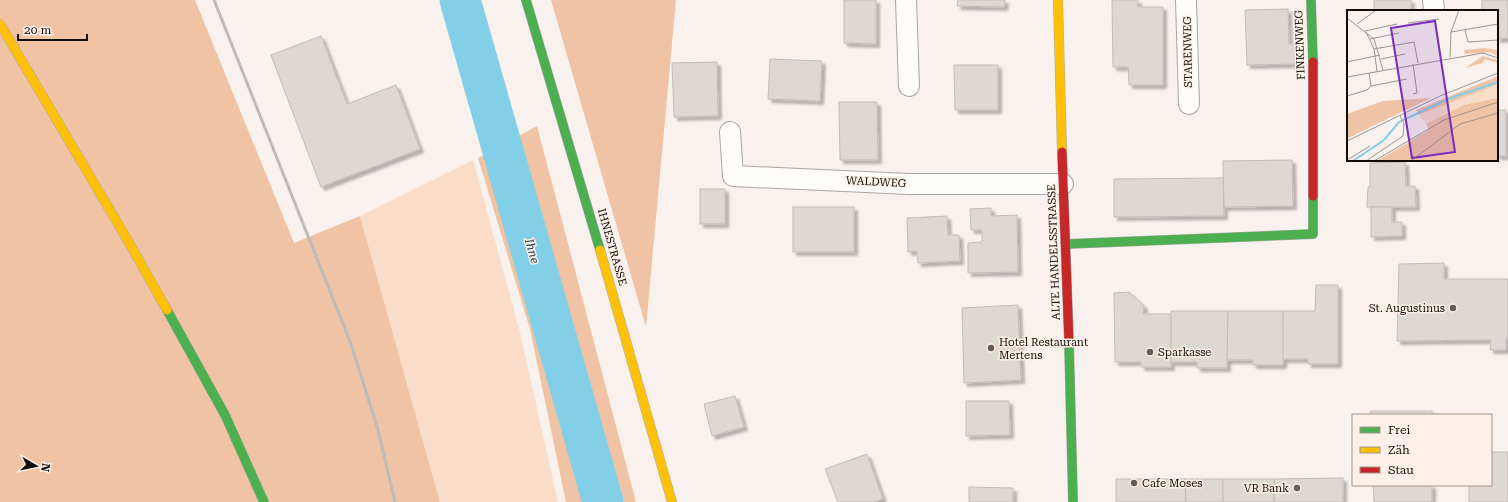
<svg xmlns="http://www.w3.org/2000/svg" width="1508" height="502" font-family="'Roboto Serif',serif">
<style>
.green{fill:#faddc9}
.forest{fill:#efc3a3}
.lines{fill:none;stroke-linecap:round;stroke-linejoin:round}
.river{stroke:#82cfe7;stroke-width:41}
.building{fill:#ded8d3;stroke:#c3bcb8;filter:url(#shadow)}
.street-casing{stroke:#aca6a2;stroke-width:22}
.fast-casing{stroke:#aca6a2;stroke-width:10}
.slow-casing{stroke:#aca6a2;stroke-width:10}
.jam-casing{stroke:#aca6a2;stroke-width:10}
.street{stroke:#fefdfc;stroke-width:20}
.fast{stroke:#4caf50;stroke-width:9}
.slow{stroke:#ffc107;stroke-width:9}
.jam{stroke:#c62828;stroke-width:9}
.rail{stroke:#bcbbba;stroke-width:3}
.poi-dot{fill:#625c58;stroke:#fdf0e8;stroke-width:1.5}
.labels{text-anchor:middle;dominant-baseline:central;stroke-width:3;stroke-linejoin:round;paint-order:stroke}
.street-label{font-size:11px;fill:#120c07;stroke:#fdf0e8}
.poi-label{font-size:11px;fill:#120c07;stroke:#fdf0e8;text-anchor:start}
.water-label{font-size:12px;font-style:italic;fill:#0d3f4f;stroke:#fdf0e8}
.inset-river{fill:none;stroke:#82cfe7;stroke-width:2}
.inset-road{fill:none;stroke:#9c9591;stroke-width:1}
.view{fill:#7b2cbf;fill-opacity:0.15;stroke:#7b2cbf;stroke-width:2}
.inset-edge{fill:none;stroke:#120c07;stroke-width:2}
</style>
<defs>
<filter id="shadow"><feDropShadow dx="3.5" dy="3.5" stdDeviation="1" flood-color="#0004"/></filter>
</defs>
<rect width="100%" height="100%" fill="#f8f1ed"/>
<polygon class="green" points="473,160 520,332 558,502 440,502 360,216"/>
<g class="forest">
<polygon points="0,0 195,0 294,243 360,216 440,502 0,502"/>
<polygon points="551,0 676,0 646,327"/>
<polygon points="537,126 636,502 566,502 530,329 478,158"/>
</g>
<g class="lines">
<polyline class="river" points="460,0 603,502"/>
</g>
<g class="building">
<polygon points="844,0 876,0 876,44 844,43"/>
<polygon points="958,0 1005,0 1004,7 957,6"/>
<polygon points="1112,0 1138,0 1138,7 1163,7 1163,85 1129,85 1128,67 1113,67"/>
<rect x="1374" y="0" width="37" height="11"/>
<polygon points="1482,0 1508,0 1508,38 1497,39 1497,11 1482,11"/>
<polygon points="1288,9 1289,44 1295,44 1295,64 1247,65 1245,10"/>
<polygon points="321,36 347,104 396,85 420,149 321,187 271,55"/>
<polygon points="770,59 822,61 820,101 768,99"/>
<polygon points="717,62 718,116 674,117 672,63"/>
<polygon points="954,65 998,65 998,110 955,110"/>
<polygon points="839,102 877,102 878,160 840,160"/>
<rect x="1497" y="110" width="9" height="46"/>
<polygon points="1292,160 1293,206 1224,207 1223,161"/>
<polygon points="1405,162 1406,186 1415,186 1416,207 1367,207 1368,187 1370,187 1370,163"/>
<polygon points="1223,178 1224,216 1114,217 1114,179"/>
<rect x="700" y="189" width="25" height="35"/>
<rect x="793" y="207" width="61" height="45"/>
<polygon points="1371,207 1392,207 1392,222 1402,222 1402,236 1371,237"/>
<polygon points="991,208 991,216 1017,215 1018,272 968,273 968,243 982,242 982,230 971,230 970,209"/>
<polygon points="947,216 948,235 959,235 960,261 918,263 917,251 908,252 907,218"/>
<polygon points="1444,263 1444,279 1508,279 1508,338 1506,338 1506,350 1490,350 1491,340 1397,341 1399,264"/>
<polygon points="1316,285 1338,285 1338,364 1308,364 1308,359 1282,359 1283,311 1315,311"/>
<polygon points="1129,292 1144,306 1143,314 1171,314 1171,367 1141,367 1141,362 1115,362 1114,293"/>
<polygon points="1018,305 1021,380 964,383 962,308"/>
<polygon points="1171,311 1228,311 1227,368 1197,368 1197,362 1171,362"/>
<polygon points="1228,311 1283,311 1283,365 1253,365 1253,360 1227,360"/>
<polygon points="735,396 744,427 712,436 704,404"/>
<polygon points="966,401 1009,401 1010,435 966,436"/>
<rect x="1371" y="411" width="61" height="4"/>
<polygon points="1491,452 1508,452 1508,502 1469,502 1469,485 1491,485"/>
<polygon points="867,454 883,499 874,502 838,502 825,469"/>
<polygon points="1343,478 1343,502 1274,502 1274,479"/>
<polygon points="1116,479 1185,479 1186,502 1116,502"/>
<polygon points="1185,479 1223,479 1223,502 1186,502"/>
<rect x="1223" y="479" width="51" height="23"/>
<polygon points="1373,485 1432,485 1432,502 1374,502"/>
<polygon points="969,487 1013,488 1013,502 969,502"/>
</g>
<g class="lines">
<g class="street-casing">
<g id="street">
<polyline points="906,0 909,86"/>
<polyline points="1186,0 1189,104"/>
<polyline points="1433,0 1434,11"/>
<polyline points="730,132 733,176 909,184 1063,184"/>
</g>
</g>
<g class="fast-casing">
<g id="fast">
<polyline points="526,0 600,250"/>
<polyline points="1311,0 1313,62"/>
<polyline points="1066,244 1313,234 1313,196"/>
<polyline points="167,310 225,415 264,502"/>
<polyline points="1069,343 1073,502"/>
</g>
</g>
<g class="slow-casing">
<g id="slow">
<polyline points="1058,0 1062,152"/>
<polyline points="0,24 124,234 167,310"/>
<polyline points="600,250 672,502"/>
</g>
</g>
<g class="jam-casing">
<g id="jam">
<polyline points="1313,62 1313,196"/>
<polyline points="1062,152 1069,343"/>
</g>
</g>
<use href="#street" class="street"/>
<use href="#fast" class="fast"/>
<use href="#slow" class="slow"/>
<use href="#jam" class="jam"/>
<polyline class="rail" points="214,0 351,344 378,430 395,502"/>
</g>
<g class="poi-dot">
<circle cx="1453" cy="308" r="4"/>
<circle cx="991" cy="348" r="4"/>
<circle cx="1150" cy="352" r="4"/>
<circle cx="1134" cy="483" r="4"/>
<circle cx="1297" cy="488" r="4"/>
</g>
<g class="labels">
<g class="street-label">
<text transform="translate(1300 45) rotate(-92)">FINKENWEG</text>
<text transform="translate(1188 52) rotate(-91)">STARENWEG</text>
<text transform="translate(876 182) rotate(3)">WALDWEG</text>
<text transform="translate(612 247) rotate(74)">IHNESTRASSE</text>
<text transform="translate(1054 252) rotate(-92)">ALTE HANDELSSTRASSE</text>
</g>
<g class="poi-label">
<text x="1445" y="308" text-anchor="end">St. Augustinus</text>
<text x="999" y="342">Hotel Restaurant<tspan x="999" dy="13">Mertens</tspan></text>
<text x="1158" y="352">Sparkasse</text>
<text x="1142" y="483">Cafe Moses</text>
<text x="1289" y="488" text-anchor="end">VR Bank</text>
</g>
<g class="water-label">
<text transform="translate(532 251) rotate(74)">Ihne</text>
</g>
</g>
<g transform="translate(1347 10)">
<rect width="151" height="151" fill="#f8f1ed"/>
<path d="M151 74V88L117 95 79 114 72 105Z" fill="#faddc9"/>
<path d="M137 38 151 40V46L143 42 118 44 117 40ZM136 46 150 50 151 56 150 53 138 49 135 53 118 58ZM151 66V74L72 105 69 100ZM84 88 13 122 0 129V104L36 91ZM151 88V151H30L82 120 79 114 117 95Z" fill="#efc3a3"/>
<path class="inset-river" d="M6 151 37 130 52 112 101 89 151 72"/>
<path class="inset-road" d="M0 8 27 29 36 60M61 13 92 9M10 14 29 0M118 20 121 32 151 30M18 21 50 14M19 22 27 39 30 61M104 22 151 14M23 29 52 23M27 39 67 32 71 53M103 47 104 22 112 0M34 49 58 44M0 52 33 45M66 54 70 83 66 84M22 63 24 76M0 67 136 43 151 48M0 86 20 80 24 76 60 69M0 131 93 86 151 63M0 150 23 136M19 151 56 126 57 114 53 105M27 151 97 110 151 92M64 151 113 114 151 103"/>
<path class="view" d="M88 11 108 142 65 148 44 18Z"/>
<rect width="151" height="151" class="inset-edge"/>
</g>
<rect x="1352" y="414" width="140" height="72" fill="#fdf0e8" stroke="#9f958e"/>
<rect x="1360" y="427" width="20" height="6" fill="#4caf50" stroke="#9f958e"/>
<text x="1388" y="434" font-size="12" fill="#120c07">Frei</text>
<rect x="1360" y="447" width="20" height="6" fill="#ffc107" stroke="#9f958e"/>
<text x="1388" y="454" font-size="12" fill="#120c07">Zäh</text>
<rect x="1360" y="467" width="20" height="6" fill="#c62828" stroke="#9f958e"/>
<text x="1388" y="474" font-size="12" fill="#120c07">Stau</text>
<g transform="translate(36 466) rotate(99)" stroke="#fdf0e8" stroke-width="3" paint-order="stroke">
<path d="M0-3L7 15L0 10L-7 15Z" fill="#120c07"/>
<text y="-6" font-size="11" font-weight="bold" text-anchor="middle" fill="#120c07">N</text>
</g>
<path d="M18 34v6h69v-6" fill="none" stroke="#120c07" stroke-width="2"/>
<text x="24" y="34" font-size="12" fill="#120c07" stroke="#fdf0e8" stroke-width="3" paint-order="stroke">20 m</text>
</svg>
